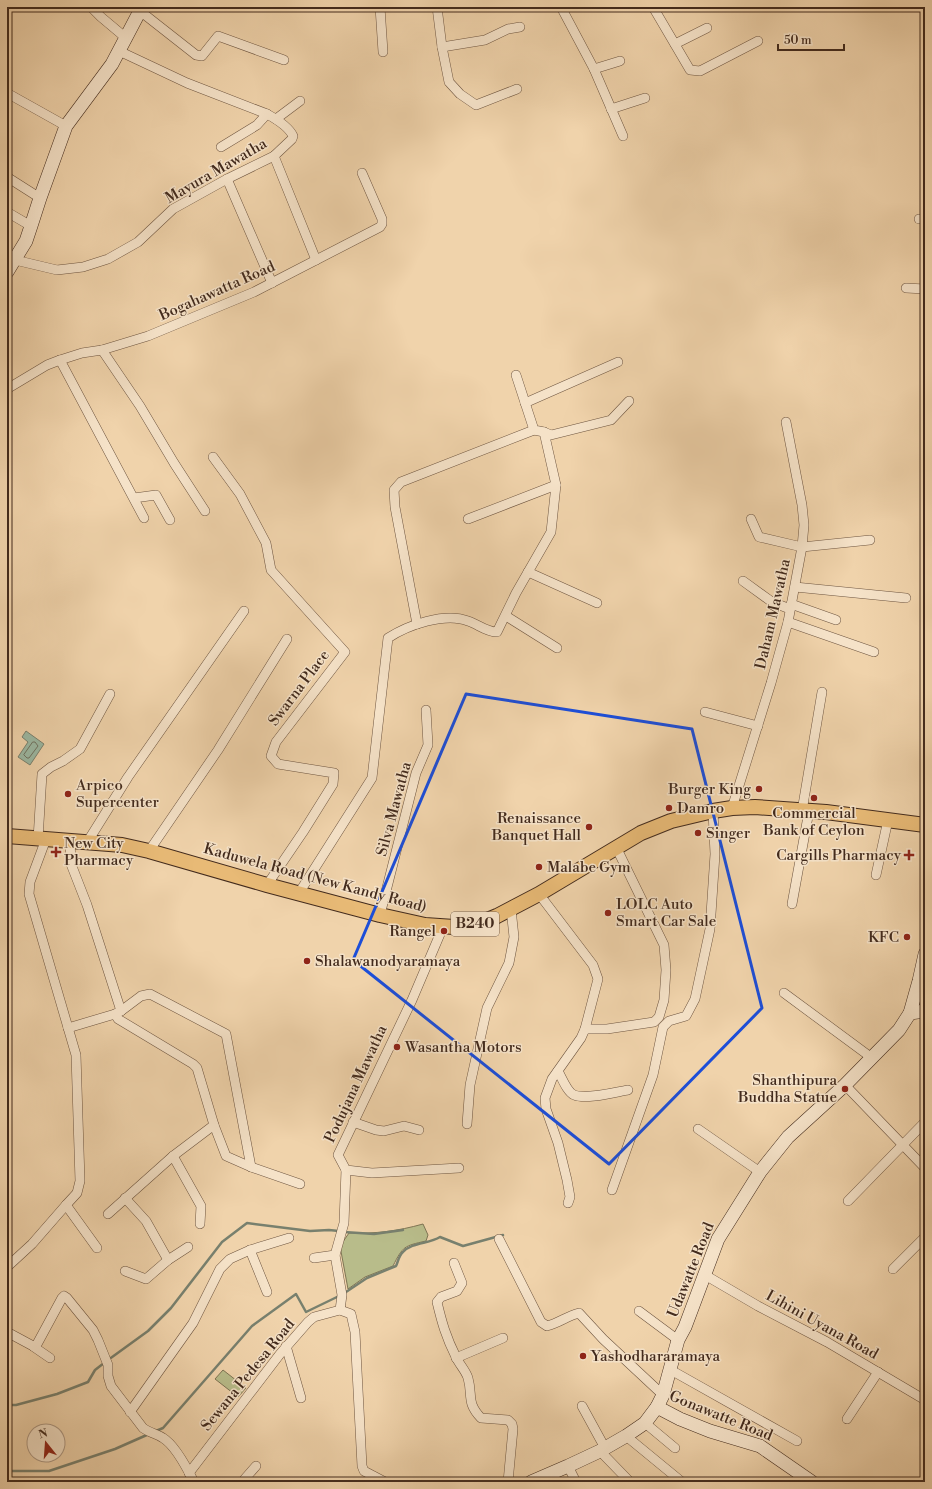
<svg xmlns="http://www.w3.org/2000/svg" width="932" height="1489" font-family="'Libre Bodoni',serif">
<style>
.green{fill:#b8bc8a;stroke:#7e7454}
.water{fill:#9bb9a4;stroke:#78806e}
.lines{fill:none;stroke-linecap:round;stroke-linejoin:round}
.shore{stroke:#6f7260;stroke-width:1}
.stream{stroke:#78806e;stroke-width:2.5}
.street-casing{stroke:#6e5540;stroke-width:10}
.secondary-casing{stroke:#432b1d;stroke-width:14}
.primary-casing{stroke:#432b1d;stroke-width:16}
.street{stroke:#f5e2c8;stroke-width:9}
.secondary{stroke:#f5e2c8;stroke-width:13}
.primary{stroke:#e8ba76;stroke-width:14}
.marked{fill:none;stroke:#1d4ed8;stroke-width:3;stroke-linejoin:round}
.poi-dot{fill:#8f2418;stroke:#f5e2c8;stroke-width:1.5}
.labels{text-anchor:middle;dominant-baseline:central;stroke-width:3;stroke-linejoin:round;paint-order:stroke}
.shield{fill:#f5e2c8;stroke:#786250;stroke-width:1}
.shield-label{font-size:14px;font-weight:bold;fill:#432b1d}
.street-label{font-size:15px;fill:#432b1d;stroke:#f5e2c8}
.poi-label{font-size:15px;fill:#432b1d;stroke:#f5e2c8;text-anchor:start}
</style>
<rect width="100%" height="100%" fill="#f0d3ab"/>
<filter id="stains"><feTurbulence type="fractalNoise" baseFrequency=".005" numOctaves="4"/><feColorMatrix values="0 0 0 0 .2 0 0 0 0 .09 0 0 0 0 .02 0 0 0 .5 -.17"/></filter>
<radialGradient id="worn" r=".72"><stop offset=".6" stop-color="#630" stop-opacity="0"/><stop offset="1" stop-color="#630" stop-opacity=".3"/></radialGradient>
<g class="green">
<path d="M423 1224 428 1235 426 1241C404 1246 403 1246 393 1266L365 1277 348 1289 340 1246 349 1233C375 1234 398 1231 423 1224Z"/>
<polygon points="223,1370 246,1388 238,1397 215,1379"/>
</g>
<polygon class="water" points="26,731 44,744 30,765 18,757 28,742 22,737"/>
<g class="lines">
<polygon class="shore" points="33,742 35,742 38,746 29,758 27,758 24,755"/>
<g class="stream">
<polyline points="344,1232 374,1234 403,1230"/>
<path d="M343 1294 367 1278 396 1266C398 1262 399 1255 403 1252 412 1242 429 1244 440 1237L463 1246 503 1235"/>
<polyline points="108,1360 148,1331 171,1308 222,1242 247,1223 310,1231 329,1230 339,1231"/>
<polyline points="7,1405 16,1405 57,1394 88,1382 95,1370 104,1363"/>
<polyline points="156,1431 163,1428 252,1326 296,1294 306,1312 339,1296"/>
<polyline points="7,1471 49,1471 115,1449 149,1434"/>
</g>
<g class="street-casing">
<g id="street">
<polyline points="91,7 101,17 126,38"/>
<polyline points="380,7 383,52"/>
<polyline points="437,7 442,47 449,82 460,94 476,105 517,89"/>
<polyline points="561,7 594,69 623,136"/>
<polyline points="653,7 690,70 700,71 758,41"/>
<polyline points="140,11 196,55 202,56 218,36 284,60"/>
<polyline points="675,44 707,28"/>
<polyline points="442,47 485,40 508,29 520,27"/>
<polyline points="594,69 620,61"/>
<polyline points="7,93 66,126"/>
<polyline points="611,109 645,98"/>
<polyline points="276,119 300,101"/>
<polyline points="221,147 257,125 267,114"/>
<polyline points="274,156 316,260"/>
<polyline points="7,177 40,198"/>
<polyline points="227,179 272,283"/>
<polyline points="7,212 31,226"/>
<polyline points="919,219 925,219"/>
<path d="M15 260 57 270 83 267 108 259 138 242 173 209 227 179 274 156 292 139 293 136C289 127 276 119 267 114L187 83 119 51"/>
<polyline points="906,288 925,289"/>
<polyline points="102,350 140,406 174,463 205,511"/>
<polyline points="60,360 144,518"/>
<polyline points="7,389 47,365 60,360 82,353 102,350 148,336 254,292 380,227 382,224 382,219 362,173"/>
<polyline points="525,403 618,362"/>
<polyline points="544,432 551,435 611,420 629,401"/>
<polyline points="213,457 240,494 266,543 271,570 345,652 276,742 271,756 278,764 334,773 333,784 303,832 267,885"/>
<polyline points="134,498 156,495 170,520"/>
<polyline points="468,519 556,485"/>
<polyline points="751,519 759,537 802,547 870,540"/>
<polyline points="528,572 597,603"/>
<polyline points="743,581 772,602 790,609"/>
<polyline points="795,587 906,598"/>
<polyline points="791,604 836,620"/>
<polyline points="506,616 557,648"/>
<polyline points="788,622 874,652"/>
<polyline points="417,624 395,507 394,490 401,482 534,430"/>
<polyline points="705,712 758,726"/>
<polyline points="732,808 771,683 788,622 802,547 804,525 802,505 786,422"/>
<polyline points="802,811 822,692"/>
<polyline points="38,839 42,774 51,767 63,761 80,749 110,694"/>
<polyline points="70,840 71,864 87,905 121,1011"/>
<polyline points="88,841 128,777 244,611"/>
<polyline points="149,851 218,750 287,639"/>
<polyline points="876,875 888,820"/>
<path d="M299 893 372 778 388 638C408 625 445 612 468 621 478 624 486 632 497 632L516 593 551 532 556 485 544 432 534 430 516 375"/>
<polyline points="539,894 593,965 598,979 585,1029 581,1038 552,1079 545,1098 546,1109 558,1143 567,1180 570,1197 568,1203"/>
<polyline points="792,904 809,811"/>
<polyline points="380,915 416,773 428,745 426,710"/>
<polyline points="443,927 412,1000 338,1155 346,1170 372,1173 459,1168"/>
<polyline points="784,993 872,1058"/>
<polyline points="115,1014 118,1019 193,1064 197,1068 214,1125 226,1156 251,1167 300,1184"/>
<polyline points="68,1028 115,1014 121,1011 141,996 150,994 226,1034 251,1167"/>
<polyline points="585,1029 607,1029 654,1022 659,1017 664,1000 666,970 664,945 616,847"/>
<path d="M558 1071C562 1078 567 1092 574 1095 586 1100 616 1092 628 1090"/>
<polyline points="845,1085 925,1168"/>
<polyline points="353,1122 376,1130 384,1131 404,1126 419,1130"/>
<polyline points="467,1124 470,1085 487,1008 509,963 514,937 511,909"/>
<polyline points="698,1129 760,1172"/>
<polyline points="173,1156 201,1206 200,1224"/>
<polyline points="612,1190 653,1075 663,1027 669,1021 686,1016 695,999 710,929 715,854 713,811"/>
<polyline points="125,1198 146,1221 168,1260"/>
<polyline points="848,1201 925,1122"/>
<polyline points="66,1205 97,1248"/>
<polyline points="108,1214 173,1156 214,1125"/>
<path d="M499 1239 541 1322 547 1326C559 1323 567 1316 579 1313L603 1339 663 1395"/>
<polyline points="250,1250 267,1292"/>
<polyline points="314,1258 335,1255"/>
<path d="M454 1263 462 1283 457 1291 441 1297 437 1302C442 1323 446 1337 456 1357 459 1364 466 1371 468 1378 473 1396 466 1402 481 1418L508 1420 512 1424 513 1429 508 1482"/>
<polyline points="7,1267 32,1244 66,1205 77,1193 80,1181 76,1055 29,894 30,882 46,839"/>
<polyline points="893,1269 925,1237"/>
<polyline points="125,1271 146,1279 168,1260 188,1247"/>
<polyline points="705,1275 758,1306 827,1342 925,1400"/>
<polyline points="340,1310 342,1295 335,1255 344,1223 346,1170"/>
<polyline points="639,1311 678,1340"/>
<path d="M7 1332 33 1346H36L62 1298 64 1296 67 1298 93 1330 98 1340 108 1365V1376L111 1386 143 1428C150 1433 157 1434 163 1438 175 1445 188 1470 194 1482"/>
<polyline points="286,1346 301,1398"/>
<polyline points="34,1347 50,1358"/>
<polyline points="456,1358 503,1338"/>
<polyline points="669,1369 797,1441"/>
<polyline points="582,1406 605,1448"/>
<polyline points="130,1412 193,1323 220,1269 230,1259 250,1250 289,1238"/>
<polyline points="847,1419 878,1372"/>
<polyline points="645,1423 675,1448"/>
<polyline points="626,1436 682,1482"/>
<polyline points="600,1451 630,1482"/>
<polyline points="568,1466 576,1482"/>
<polyline points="189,1473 280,1354 308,1322 314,1317 340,1310 351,1314 355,1332 362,1466 364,1471 385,1482"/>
<polyline points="242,1482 256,1466"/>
</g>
</g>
<g class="secondary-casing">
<g id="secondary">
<polyline points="7,272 26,241 31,226 40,198 66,126 112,64 142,7"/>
<polyline points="910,1013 925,1011"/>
<polyline points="657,1407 680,1419 710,1431 760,1446 812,1482"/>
<polyline points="531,1482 568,1466 600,1451 626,1436 645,1423 657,1407 663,1395 678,1340 685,1327 718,1239 760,1172 788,1137 845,1085 899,1030 910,1013 919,981 925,954"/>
</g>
</g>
<g class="primary-casing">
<polyline id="primary" points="7,836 122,845 149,851 267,885 380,915 425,925 454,927 480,923 497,916 539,894 641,833 671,821 713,811 732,808 755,807 826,812 925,825"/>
</g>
<use href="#street" class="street"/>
<use href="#secondary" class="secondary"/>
<use href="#primary" class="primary"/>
</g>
<path class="marked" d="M466 694 692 729 762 1008 609 1164 353 960Z"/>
<g class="poi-dot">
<circle cx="759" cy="789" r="4"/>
<circle cx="68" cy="794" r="4"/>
<circle cx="814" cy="798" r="4"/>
<circle cx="669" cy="808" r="4"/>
<circle cx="589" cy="827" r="4"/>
<circle cx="698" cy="833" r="4"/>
<path d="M54 846h4v4h4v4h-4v4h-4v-4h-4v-4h4z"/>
<path d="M907 849h4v4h4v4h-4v4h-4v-4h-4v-4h4z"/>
<circle cx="539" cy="867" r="4"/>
<circle cx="608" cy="913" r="4"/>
<circle cx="444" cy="931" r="4"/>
<circle cx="907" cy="937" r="4"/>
<circle cx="307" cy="961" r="4"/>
<circle cx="397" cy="1047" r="4"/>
<circle cx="845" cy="1089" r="4"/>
<circle cx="583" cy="1356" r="4"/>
</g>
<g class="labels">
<rect class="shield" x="451" y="912" width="48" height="24" rx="3"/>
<g class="shield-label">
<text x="475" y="924">B240</text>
</g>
<g class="street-label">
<text transform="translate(216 171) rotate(-30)">Mayura Mawatha</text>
<text transform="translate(217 291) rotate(-24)">Bogahawatta Road</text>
<text transform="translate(773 614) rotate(-77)">Daham Mawatha</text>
<text transform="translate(299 688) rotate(-53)">Swarna Place</text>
<text transform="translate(394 809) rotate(-75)">Silva Mawatha</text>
<text transform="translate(315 878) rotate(15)">Kaduwela Road (New Kandy Road)</text>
<text transform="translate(356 1084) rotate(-65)">Podujana Mawatha</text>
<text transform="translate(691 1270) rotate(-68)">Udawatte Road</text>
<text transform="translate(822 1325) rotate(29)">Lihini Uyana Road</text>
<text transform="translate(248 1375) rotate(-51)">Sewana Pedesa Road</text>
<text transform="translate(721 1416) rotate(22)">Gonawatte Road</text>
</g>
<g class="poi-label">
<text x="76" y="785">Arpico<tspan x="76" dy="17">Supercenter</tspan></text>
<text x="751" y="789" text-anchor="end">Burger King</text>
<text x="677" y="808">Damro</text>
<text x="814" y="813" text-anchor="middle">Commercial<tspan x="814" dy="17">Bank of Ceylon</tspan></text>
<text x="581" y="818" text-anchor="end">Renaissance<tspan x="581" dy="17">Banquet Hall</tspan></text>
<text x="706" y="833">Singer</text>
<text x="64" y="843">New City<tspan x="64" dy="17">Pharmacy</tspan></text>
<text x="901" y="855" text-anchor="end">Cargills Pharmacy</text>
<text x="547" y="867">Malabe Gym</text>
<text x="616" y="904">LOLC Auto<tspan x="616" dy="17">Smart Car Sale</tspan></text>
<text x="436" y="931" text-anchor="end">Rangel</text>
<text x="899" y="937" text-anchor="end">KFC</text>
<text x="315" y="961">Shalawanodyaramaya</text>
<text x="405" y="1047">Wasantha Motors</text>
<text x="837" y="1080" text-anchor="end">Shanthipura<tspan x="837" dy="17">Buddha Statue</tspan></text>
<text x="591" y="1356">Yashodhararamaya</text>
</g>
</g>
<rect width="932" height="1489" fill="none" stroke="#f0d3ab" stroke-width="24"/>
<rect x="8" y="8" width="916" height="1473" fill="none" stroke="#432b1d" stroke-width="2"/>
<rect x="12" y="12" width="908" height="1465" fill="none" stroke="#432b1d"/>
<g transform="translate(46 1443) rotate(343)"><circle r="19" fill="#f5e2c8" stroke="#ae9984"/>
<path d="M0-3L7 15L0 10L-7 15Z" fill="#8f2418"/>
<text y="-6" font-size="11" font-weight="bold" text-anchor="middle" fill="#432b1d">N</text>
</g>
<path d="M778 44v6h66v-6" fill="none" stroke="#432b1d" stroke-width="2"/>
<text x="784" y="44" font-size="12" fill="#432b1d" stroke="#f5e2c8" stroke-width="3" paint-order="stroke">50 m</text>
<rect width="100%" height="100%" filter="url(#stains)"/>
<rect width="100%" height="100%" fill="url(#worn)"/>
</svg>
